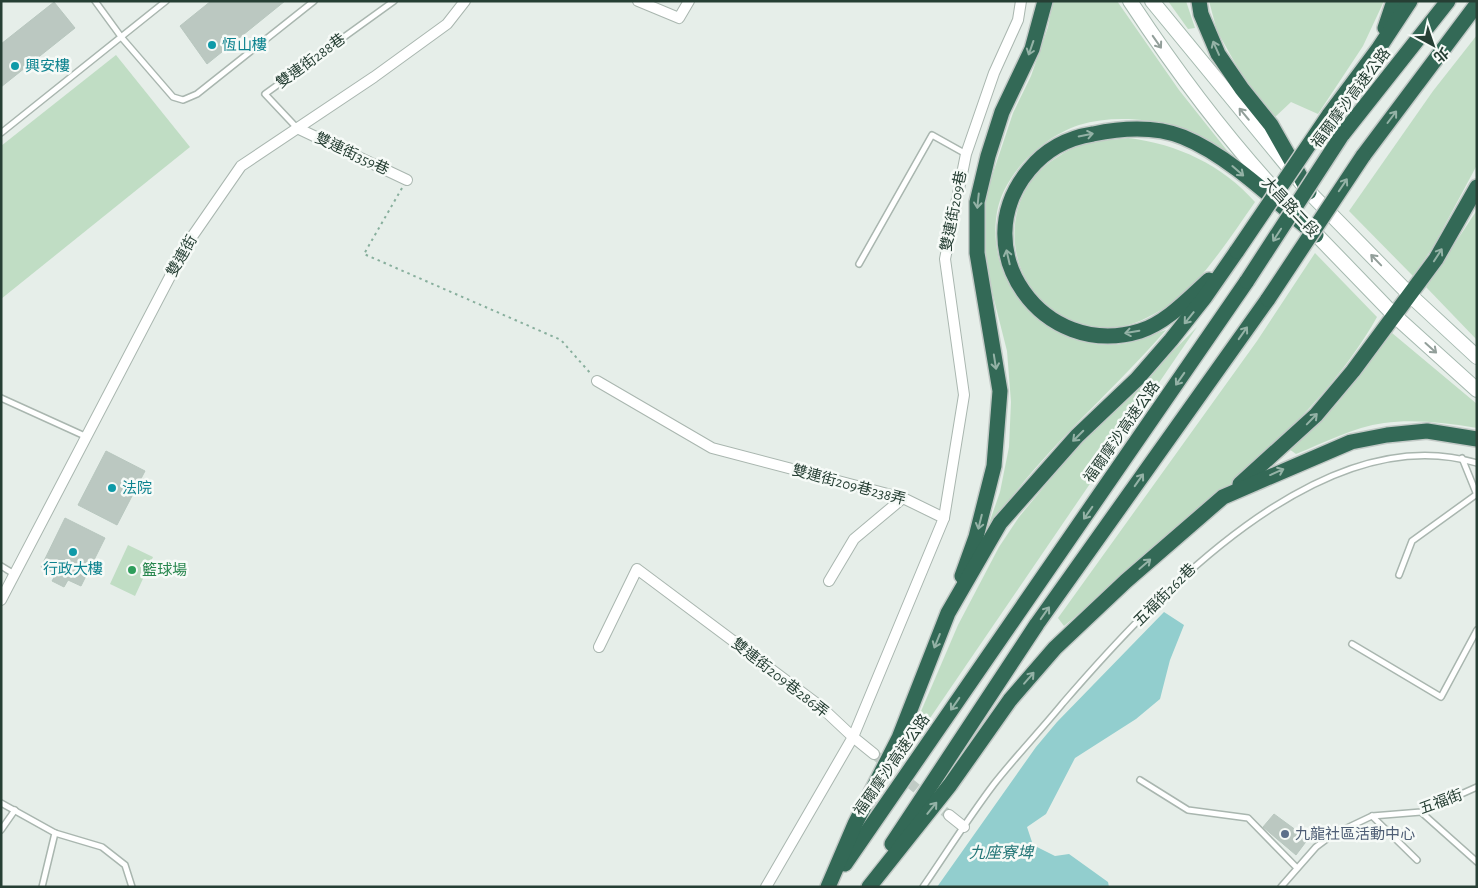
<svg xmlns="http://www.w3.org/2000/svg" width="1478" height="888" font-family="'Alegreya Sans','Noto Sans TC',sans-serif">
<style>
.green{fill:#c0ddc4}
.water{fill:#92cece}
.building{fill:#bbc8c1;stroke:#b8c7bf}
.lines{fill:none;stroke-linecap:round;stroke-linejoin:round}
.street-tunnel{stroke:#c0cbc5;stroke-width:10;stroke-dasharray:10 5;stroke-linecap:butt}
.lane-casing{stroke:#a9b6af;stroke-width:8}
.street-casing{stroke:#a9b6af;stroke-width:12}
.secondary-casing{stroke:#a5b9af;stroke-width:16}
.highway-casing{stroke:#c2c9c6;stroke-width:18}
.path{stroke:#88af9d;stroke-width:2;stroke-dasharray:2.5 4;stroke-linecap:butt}
.lane{stroke:#fff;stroke-width:5}
.street{stroke:#fff;stroke-width:10}
.secondary{stroke:#fff;stroke-width:14}
.highway{stroke:#336956;stroke-width:15}
.highway-bridge-casing{stroke:#c2c9c6;stroke-width:18;stroke-linecap:butt}
.highway-bridge{stroke:#336956;stroke-width:15}
.oneway{stroke:#929f9a}
.oneway2{stroke:#94b2a6}
.culture-dot{fill:#0f9aa8;stroke:#f6faf7;stroke-width:2}
.leisure-dot{fill:#2e9e5b;stroke:#f6faf7;stroke-width:2}
.service-dot{fill:#5c6f8a;stroke:#f6faf7;stroke-width:2}
.labels{text-anchor:middle;dominant-baseline:central;stroke-width:5;stroke-linejoin:round;paint-order:stroke}
.culture-label{font-size:15px;fill:#0d838f;stroke:#f6faf7;text-anchor:start}
.street-label{font-size:15px;fill:#263f34;stroke:#f6faf7}
.leisure-label{font-size:15px;fill:#27864d;stroke:#f6faf7;text-anchor:start}
.service-label{font-size:15px;fill:#4e5e75;stroke:#f6faf7;text-anchor:start}
.water-label{font-size:16px;font-style:italic;fill:#237677;stroke:#f6faf7}
</style>
<rect width="100%" height="100%" fill="#e6eee9"/>
<g class="green">
<path d="M1053 1H1117L1179 90 1233 158C1214 147 1194 131 1173 126 1144 118 1109 116 1079 125 1043 137 1004 173 997 212 985 282 1042 346 1111 345 1130 345 1148 336 1166 330 1106 399 1034 457 985 535L1000 492 1009 447 1011 402 1007 351 986 268 983 229 984 200 1013 113 1031 76 1048 27Z"/>
<polygon points="1168,1 1186,1 1195,28 1188,29"/>
<polygon points="1209,1 1384,1 1363,46 1318,114 1291,102 1274,118 1239,70 1217,31"/>
<polygon points="1477,35 1477,165 1433,247 1413,276 1349,211 1433,91"/>
<polygon points="116,55 190,147 1,299 1,146"/>
<path d="M1128 138C1178 144 1222 165 1255 202 1234 232 1198 288 1168 306 1151 316 1132 327 1112 328 1098 330 1083 325 1071 320 1005 293 994 200 1053 160 1062 154 1073 147 1083 144 1098 140 1114 140 1128 138Z"/>
<polygon points="1477,210 1477,340 1426,287"/>
<path d="M1315 253 1377 317C1338 386 1283 437 1224 490 1172 536 1118 581 1064 626L1058 618 1257 341Z"/>
<polygon points="1197,327 898,765 958,625 999,547 1019,517 1072,453"/>
<path d="M1392 333 1477 404V428C1446 423 1415 419 1384 423 1353 427 1324 443 1296 454L1289 449 1337 404Z"/>
<polygon points="128,545 153,557 135,596 110,584"/>
</g>
<polygon class="water" points="1164,612 1184,625 1170,660 1160,699 1136,719 1075,758 1046,814 1027,827 1033,845 1055,856 1069,854 1108,882 1109,887 937,887 1036,747 1057,722"/>
<g class="building">
<polygon points="211,1 285,1 207,64 180,26"/>
<polygon points="54,2 75,28 1,87 1,44"/>
<polygon points="106,451 145,471 117,525 78,505"/>
<polygon points="65,518 105,538 81,586 68,580 64,587 52,581 56,574 41,567"/>
<polygon points="1274,814 1308,839 1296,855 1263,827"/>
</g>
<g class="lines">
<polyline class="street-tunnel" points="874,754 949,815"/>
<g class="lane-casing">
<g id="lane">
<polyline points="95,1 122,38 173,97 183,100 197,94 314,1"/>
<polyline points="297,128 265,94 394,1"/>
<polyline points="1,133 166,1"/>
<polyline points="859,264 932,135 966,154"/>
<polyline points="1,398 87,437"/>
<polyline points="1462,458 1477,495"/>
<polyline points="1,566 14,574"/>
<polyline points="1399,575 1412,541 1477,494"/>
<polyline points="1352,644 1441,697 1477,630"/>
<polyline points="1140,780 1188,810 1248,818 1297,868"/>
<polyline points="1,803 55,833 102,847 125,865 132,887"/>
<polyline points="1421,812 1477,862"/>
<polyline points="1372,816 1417,860"/>
<polyline points="1,830 15,810"/>
<polyline points="42,887 55,833"/>
<path d="M923 887C947 852 969 817 994 784 1016 756 1041 730 1063 703 1154 598 1321 416 1477 463"/>
<polyline points="1281,887 1316,847 1332,835 1372,816 1421,812 1477,787"/>
</g>
</g>
<g class="street-casing">
<g id="street">
<polyline points="638,1 679,18 689,1"/>
<polyline points="297,128 407,180"/>
<polyline points="597,381 712,448 903,498 944,518 853,737 874,754"/>
<polyline points="944,518 964,395 945,259 966,154 994,73 1018,20 1021,1"/>
<polyline points="829,581 854,539 903,498"/>
<polyline points="1,600 187,244 241,166 374,77 447,24 465,1"/>
<polyline points="599,647 637,569 820,706 853,737 766,887"/>
<polyline points="949,815 964,827"/>
</g>
</g>
<g class="secondary-casing">
<g id="secondary">
<path d="M1130 1C1176 71 1226 138 1284 200"/>
<polyline points="1152,1 1309,192 1410,295 1477,357"/>
<polyline points="1309,227 1395,316 1477,390"/>
</g>
</g>
<g class="highway-casing">
<g id="highway">
<polyline points="1199,1 1201,14 1218,54 1242,89 1271,125 1309,192"/>
<polyline points="1385,28 1394,1"/>
<polyline points="1329,115 1379,48 1410,1"/>
<polyline points="1342,135 1448,1"/>
<polyline points="1363,156 1477,4"/>
<path d="M1209 280C1189 298 1166 323 1140 331 1043 361 963 249 1029 170 1046 149 1067 138 1093 134 1122 128 1155 126 1183 137 1230 156 1277 203 1316 235"/>
<polyline points="1240,484 1316,415 1353,371 1436,259 1477,187"/>
<polyline points="962,576 976,537 994,466 1000,391 977,253 977,202 988,156 1002,112 1032,49 1045,1"/>
<polyline points="892,844 1037,624 1268,299"/>
<polyline points="845,864 1247,281"/>
<polyline points="828,887 855,824 899,738 948,613 1000,523 1077,436 1137,379 1171,340 1205,297 1237,251"/>
<polyline points="869,887 950,785 1010,700 1055,648 1126,581 1223,497 1351,442 1387,435 1427,431 1477,439"/>
</g>
</g>
<polyline class="path" points="402,188 364,254 561,340 591,374"/>
<use href="#lane" class="lane"/>
<use href="#street" class="street"/>
<use href="#secondary" class="secondary"/>
<use href="#highway" class="highway"/>
<g class="highway-bridge-casing">
<g id="highway-bridge">
<polyline points="1237,251 1329,115"/>
<polyline points="1247,281 1342,135"/>
<polyline points="1268,299 1363,156"/>
</g>
</g>
<use href="#highway-bridge" class="highway-bridge"/>
</g>
<defs><path id="oneway-shaft" d="M-6 0H5M1.5-3L5.5 0L1.5 3" fill="none" stroke-width="1.6" stroke-linecap="round" stroke-linejoin="round" transform="scale(1.25)"/></defs>
<g class="oneway">
<use href="#oneway-shaft" transform="translate(1157 42) rotate(55)"/>
<use href="#oneway-shaft" transform="translate(1244 114) rotate(-130)"/>
<use href="#oneway-shaft" transform="translate(1376 260) rotate(-134)"/>
<use href="#oneway-shaft" transform="translate(1431 348) rotate(42)"/>
</g>
<g class="oneway2">
<use href="#oneway-shaft" transform="translate(1031 48) rotate(109)"/>
<use href="#oneway-shaft" transform="translate(1216 48) rotate(-114)"/>
<use href="#oneway-shaft" transform="translate(1392 117) rotate(-53)"/>
<use href="#oneway-shaft" transform="translate(1086 135) rotate(-11)"/>
<use href="#oneway-shaft" transform="translate(1238 171) rotate(41)"/>
<use href="#oneway-shaft" transform="translate(1343 185) rotate(-56)"/>
<use href="#oneway-shaft" transform="translate(978 201) rotate(96)"/>
<use href="#oneway-shaft" transform="translate(1277 235) rotate(123)"/>
<use href="#oneway-shaft" transform="translate(1438 255) rotate(-57)"/>
<use href="#oneway-shaft" transform="translate(1008 257) rotate(-103)"/>
<use href="#oneway-shaft" transform="translate(1189 318) rotate(129)"/>
<use href="#oneway-shaft" transform="translate(1132 332) rotate(170)"/>
<use href="#oneway-shaft" transform="translate(1243 333) rotate(-55)"/>
<use href="#oneway-shaft" transform="translate(995 362) rotate(81)"/>
<use href="#oneway-shaft" transform="translate(1180 379) rotate(125)"/>
<use href="#oneway-shaft" transform="translate(1312 419) rotate(-46)"/>
<use href="#oneway-shaft" transform="translate(1078 436) rotate(135)"/>
<use href="#oneway-shaft" transform="translate(1277 472) rotate(-24)"/>
<use href="#oneway-shaft" transform="translate(1139 480) rotate(-55)"/>
<use href="#oneway-shaft" transform="translate(1088 513) rotate(125)"/>
<use href="#oneway-shaft" transform="translate(980 522) rotate(104)"/>
<use href="#oneway-shaft" transform="translate(1145 564) rotate(-41)"/>
<use href="#oneway-shaft" transform="translate(1045 613) rotate(-55)"/>
<use href="#oneway-shaft" transform="translate(937 641) rotate(112)"/>
<use href="#oneway-shaft" transform="translate(1029 678) rotate(-49)"/>
<use href="#oneway-shaft" transform="translate(955 704) rotate(125)"/>
<use href="#oneway-shaft" transform="translate(932 808) rotate(-51)"/>
</g>
<g class="culture-dot">
<circle cx="212" cy="45" r="5"/>
<circle cx="15" cy="66" r="5"/>
<circle cx="112" cy="488" r="5"/>
<circle cx="73" cy="552" r="5"/>
</g>
<circle class="leisure-dot" cx="132" cy="570" r="5"/>
<circle class="service-dot" cx="1285" cy="834" r="5"/>
<g class="labels">
<g class="culture-label">
<text x="222" y="45">恆山樓</text>
<text x="25" y="66">興安樓</text>
<text x="122" y="488">法院</text>
<text x="73" y="569" text-anchor="middle">行政大樓</text>
</g>
<g class="street-label">
<text transform="translate(311 61) rotate(-36)">雙連街288巷</text>
<text transform="translate(1351 98) rotate(-53)">福爾摩沙高速公路</text>
<text transform="translate(352 154) rotate(25)">雙連街359巷</text>
<text transform="translate(1290 207) rotate(47)">大昌路二段</text>
<text transform="translate(954 211) rotate(-79)">雙連街209巷</text>
<text transform="translate(182 256) rotate(-60)">雙連街</text>
<text transform="translate(1122 432) rotate(-55)">福爾摩沙高速公路</text>
<text transform="translate(849 485) rotate(15)">雙連街209巷238弄</text>
<text transform="translate(1165 595) rotate(-45)">五福街262巷</text>
<text transform="translate(780 678) rotate(38)">雙連街209巷286弄</text>
<text transform="translate(892 765) rotate(-55)">福爾摩沙高速公路</text>
<text transform="translate(1441 802) rotate(-20)">五福街</text>
</g>
<g class="leisure-label">
<text x="142" y="570">籃球場</text>
</g>
<g class="service-label">
<text x="1295" y="834">九龍社區活動中心</text>
</g>
<g class="water-label">
<text x="1001" y="853">九座寮埤</text>
</g>
</g>
<rect width="1478" height="888" fill="none" stroke="#263f34" stroke-width="5"/>
<g transform="translate(1433 45) rotate(140)" stroke="#f6faf7" stroke-width="4" paint-order="stroke">
<path d="M0-4L9 19L0 12L-9 19Z" fill="#263f34"/>
<text y="-8" font-size="14" font-weight="bold" text-anchor="middle" fill="#263f34">北</text>
</g>
</svg>
